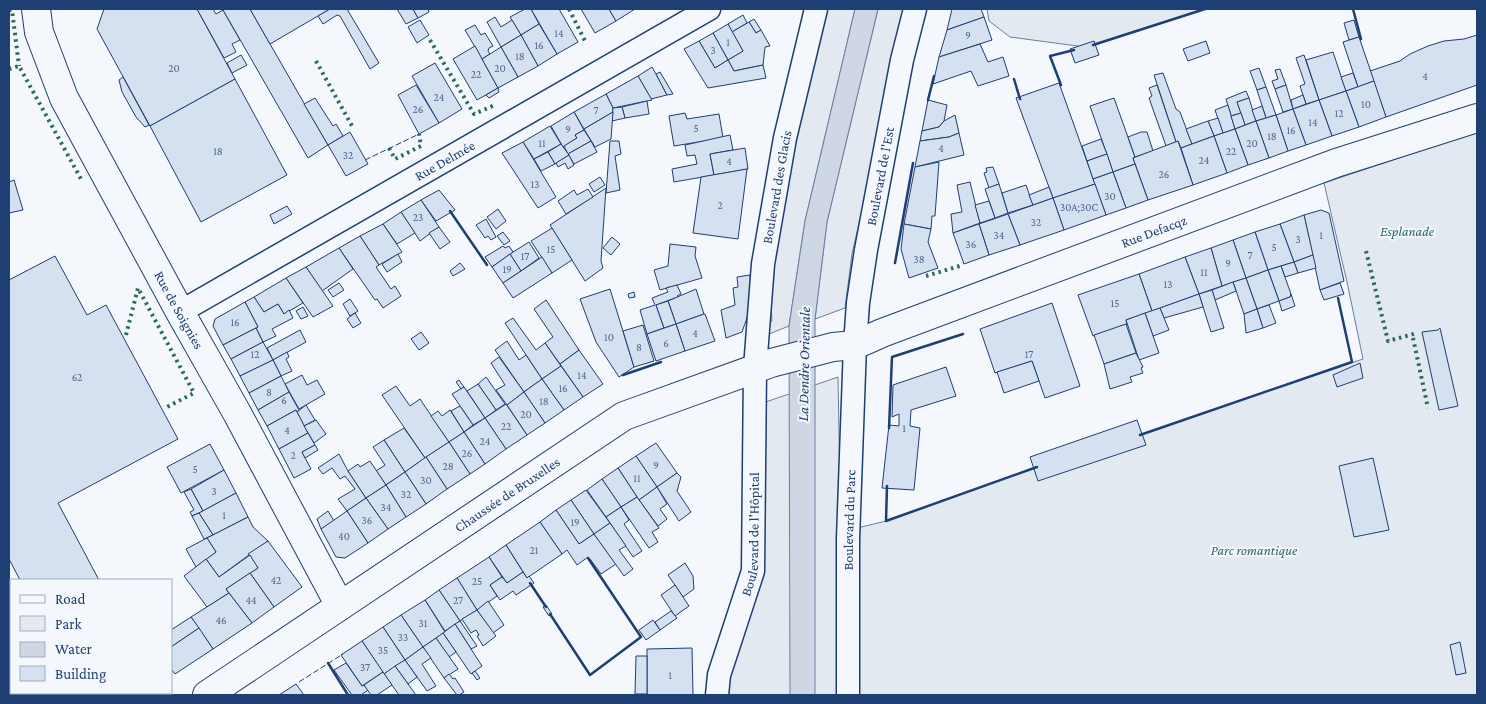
<svg xmlns="http://www.w3.org/2000/svg" width="1486" height="704" font-family="'Crimson Pro',serif">
<style>
.green{fill:#e3e9f0;stroke:#687fa3}
.water{fill:#cfd7e4;stroke:#687fa3}
.building{fill:#d5e0f0;stroke:#1d3f73}
.lines{fill:none;stroke-linecap:round;stroke-linejoin:round}
.minor-casing{stroke:#1d3f73;stroke-width:25}
.tertiary-casing{stroke:#1d3f73;stroke-width:30}
.minor{stroke:#f4f7fb;stroke-width:22}
.tertiary{stroke:#f4f7fb;stroke-width:28}
.hedge{stroke:#2c6c60;stroke-width:4;stroke-dasharray:2.5 4;stroke-linecap:butt}
.fence{stroke:#1d3f73;stroke-width:1;stroke-dasharray:6 2.5;stroke-linecap:butt}
.wall{stroke:#1d3f73;stroke-width:2.5}
.labels{text-anchor:middle;dominant-baseline:central;stroke-width:4;stroke-linejoin:round;paint-order:stroke}
.number-label{font-size:11px;fill:#4b6792}
.street-label{font-size:14px;fill:#1d3f73;stroke:#f4f7fb}
.park-label{font-size:14px;font-style:italic;fill:#2c6c60;stroke:#f4f7fb}
.water-label{font-size:15px;font-style:italic;fill:#1d3f73;stroke:#f4f7fb}
</style>
<rect width="100%" height="100%" fill="#f4f7fb"/>
<g class="green">
<polygon points="822,9 855,9 805,221 789,326 769,334 767,325 772,321 770,288 789,149"/>
<polygon points="878,9 908,9 852,254 845,308 815,319 827,222"/>
<polygon points="987,9 1205,9 1085,47 1010,37 989,21"/>
<polygon points="1477,132 1477,695 848,695 849,530 886,521 1041,466 1142,434 1363,359 1347,282 1324,183"/>
<polygon points="838,377 841,544 847,695 717,695 742,602 760,404"/>
</g>
<polygon class="water" points="855,9 878,9 827,222 815,319 815,695 790,695 789,326 805,221"/>
<g class="building">
<polygon points="104,9 197,9 235,79 150,126 97,29"/>
<polygon points="197,9 213,9 216,14 223,10 240,40 232,44 236,52 224,58"/>
<polygon points="225,9 250,9 328,145 308,158 223,10"/>
<polygon points="250,9 330,9 270,44"/>
<polygon points="330,9 347,9 379,63 370,69 340,16 337,15 323,24 318,16"/>
<polygon points="397,9 413,9 418,18 406,24"/>
<polygon points="413,9 428,9 429,12 418,18"/>
<polygon points="525,9 531,9 539,24 521,35 510,17"/>
<polygon points="531,9 559,9 578,42 557,54"/>
<polygon points="581,9 609,9 616,21 595,33"/>
<polygon points="609,9 635,9 616,21"/>
<polygon points="952,9 981,9 984,17 947,30"/>
<polygon points="743,15 747,23 732,32 728,24"/>
<polygon points="495,17 501,27 512,20 521,35 501,47 487,22"/>
<polygon points="984,17 992,40 939,57 947,30"/>
<polygon points="754,19 761,30 756,33 749,22"/>
<polygon points="420,20 429,35 417,43 408,27"/>
<polygon points="1354,20 1359,37 1349,40 1344,23"/>
<polygon points="749,22 756,33 761,30 770,46 765,47 763,65 734,71 728,60 743,51 732,32"/>
<polygon points="539,24 557,54 538,66 521,35"/>
<polygon points="728,24 743,51 728,60 713,33"/>
<polygon points="475,25 481,35 485,33 493,46 489,48 488,51 490,54 482,59 465,30"/>
<polygon points="713,33 728,60 715,68 699,41"/>
<polygon points="521,35 538,66 518,77 501,47"/>
<polygon points="1477,35 1477,85 1386,117 1370,71 1400,61 1410,54 1428,46 1444,41 1464,39"/>
<polygon points="1359,37 1374,81 1358,87 1343,42"/>
<polygon points="699,41 715,68 728,60 734,71 763,65 766,78 708,88 684,49"/>
<polygon points="1094,41 1099,55 1075,63 1070,49"/>
<polygon points="1206,41 1210,53 1188,61 1183,49"/>
<polygon points="980,44 988,62 1003,57 1009,76 978,86 971,71 933,84 939,57"/>
<polygon points="475,46 498,88 477,100 453,59"/>
<polygon points="501,47 518,77 498,88 482,59"/>
<polygon points="1333,52 1346,91 1319,100 1306,60"/>
<polygon points="241,55 247,65 232,73 227,63"/>
<polygon points="1304,55 1319,100 1306,104 1300,86 1305,84 1296,58"/>
<polygon points="435,63 462,109 439,123 412,76"/>
<polygon points="652,67 656,74 667,95 651,99 638,76"/>
<polygon points="1259,68 1266,87 1257,90 1250,71"/>
<polygon points="1280,69 1286,85 1275,89 1272,81 1278,79 1275,70"/>
<polygon points="660,72 673,94 667,95 656,74"/>
<polygon points="1163,73 1176,109 1180,112 1192,144 1181,148 1178,141 1176,142 1154,75"/>
<polygon points="1353,73 1358,87 1346,91 1341,77"/>
<polygon points="638,76 652,100 613,108 606,94"/>
<polygon points="123,77 149,125 145,127 136,117 122,92 119,80"/>
<polygon points="235,79 287,175 201,222 150,126"/>
<polygon points="1374,81 1386,117 1359,127 1346,91"/>
<polygon points="1059,83 1095,184 1053,198 1016,98"/>
<polygon points="416,85 439,123 419,134 398,95"/>
<polygon points="1157,85 1176,142 1166,146 1149,98 1152,96 1149,88"/>
<polygon points="1286,85 1293,109 1283,112 1275,89"/>
<polygon points="1266,87 1276,115 1266,118 1257,90"/>
<polygon points="498,88 499,92 489,98 486,95"/>
<polygon points="1246,91 1249,98 1237,102 1241,113 1231,116 1226,99"/>
<polygon points="1346,91 1359,127 1332,136 1319,100"/>
<polygon points="606,94 613,108 613,112 584,129 574,112"/>
<polygon points="1303,95 1306,104 1293,109 1291,100"/>
<polygon points="315,98 333,126 336,124 343,136 328,145 304,104"/>
<polygon points="1114,98 1135,157 1133,158 1135,164 1113,172 1090,106"/>
<polygon points="1249,98 1256,121 1245,125 1237,102"/>
<polygon points="928,100 947,105 944,121 939,127 922,131"/>
<polygon points="1319,100 1332,136 1306,145 1293,109"/>
<polygon points="647,101 649,114 625,118 622,107"/>
<polygon points="1228,105 1235,129 1223,133 1215,110"/>
<polygon points="1262,106 1266,118 1256,121 1252,110"/>
<polygon points="622,107 625,118 612,121 613,108"/>
<polygon points="1293,109 1306,145 1288,151 1276,115"/>
<polygon points="574,112 584,130 575,135 577,138 563,147 551,126"/>
<polygon points="613,112 611,139 595,147 584,129"/>
<polygon points="685,113 687,119 719,114 723,138 674,146 669,116"/>
<polygon points="1241,113 1245,125 1235,129 1231,116"/>
<polygon points="955,115 959,133 949,137 920,141 922,131 939,127 944,121"/>
<polygon points="1276,115 1288,151 1269,158 1256,121"/>
<polygon points="1218,118 1223,133 1214,136 1208,121"/>
<polygon points="1208,121 1214,136 1192,144 1186,129"/>
<polygon points="1256,121 1269,158 1248,165 1235,129"/>
<polygon points="550,126 561,144 534,159 523,142"/>
<polygon points="1235,129 1248,165 1227,173 1214,136"/>
<polygon points="584,130 591,141 568,154 564,146 577,138 575,135"/>
<polygon points="350,132 368,164 346,176 328,145"/>
<polygon points="1141,132 1147,132 1153,151 1135,157 1128,137"/>
<polygon points="959,133 964,155 915,167 920,141 949,137"/>
<polygon points="730,135 733,150 710,154 714,175 674,182 672,169 697,164 695,155 687,156 685,145"/>
<polygon points="1214,136 1227,173 1193,185 1181,148"/>
<polygon points="1101,139 1107,154 1087,161 1082,146"/>
<polygon points="591,141 597,152 574,164 568,154"/>
<polygon points="610,141 619,141 621,154 615,156 620,190 606,193"/>
<polygon points="1178,141 1193,185 1148,200 1133,158"/>
<polygon points="523,142 556,197 538,208 502,153"/>
<polygon points="561,144 569,155 555,164 548,152"/>
<polygon points="745,148 748,169 714,175 710,154"/>
<polygon points="548,152 555,164 541,171 534,159"/>
<polygon points="1107,154 1113,172 1093,179 1087,161"/>
<polygon points="569,155 574,165 568,169 565,163 558,167 556,163"/>
<polygon points="939,162 935,216 932,216 931,229 904,224 915,167"/>
<polygon points="1135,164 1148,200 1126,208 1113,172"/>
<polygon points="993,167 999,184 989,188 984,173 987,172 986,168"/>
<polygon points="747,169 738,239 693,233 701,177"/>
<polygon points="1113,172 1126,208 1106,215 1093,179"/>
<polygon points="600,177 605,185 594,192 589,184"/>
<polygon points="14,180 23,210 9,213 9,182"/>
<polygon points="970,182 980,223 953,233 951,214 962,212 957,185"/>
<polygon points="999,184 1008,213 995,218 985,189"/>
<polygon points="1095,184 1106,215 1064,230 1053,198"/>
<polygon points="1026,185 1033,205 1008,213 1002,193"/>
<polygon points="1049,187 1053,198 1033,205 1029,195"/>
<polygon points="606,188 601,261 603,268 585,281 550,225"/>
<polygon points="588,189 593,197 566,214 558,201 574,190 577,195"/>
<polygon points="439,190 455,210 436,221 421,200"/>
<polygon points="1053,198 1064,230 1020,245 1008,214"/>
<polygon points="421,200 439,227 420,241 401,212"/>
<polygon points="989,201 995,218 980,223 975,205"/>
<polygon points="287,206 292,214 274,224 270,215"/>
<polygon points="498,209 506,221 496,229 487,217"/>
<polygon points="1321,210 1329,213 1344,281 1320,290 1304,215"/>
<polygon points="401,212 415,233 397,244 383,224"/>
<polygon points="1008,214 1020,245 989,255 979,224"/>
<polygon points="1304,215 1313,255 1294,262 1280,224"/>
<polygon points="486,219 496,237 491,240 488,236 485,238 476,225"/>
<polygon points="383,224 402,252 379,265 360,236"/>
<polygon points="904,224 931,229 928,242 938,268 909,278 901,249"/>
<polygon points="979,224 989,255 964,264 953,233"/>
<polygon points="1280,224 1294,262 1268,270 1255,232"/>
<polygon points="439,227 450,242 440,249 429,233"/>
<polygon points="552,228 572,260 552,273 531,241"/>
<polygon points="503,232 510,241 504,245 497,236"/>
<polygon points="1255,232 1268,270 1246,278 1233,240"/>
<polygon points="360,236 379,265 376,267 391,289 395,286 401,296 383,308 377,299 375,300 339,248"/>
<polygon points="612,237 620,244 611,255 603,248"/>
<polygon points="1233,240 1246,278 1222,286 1211,248"/>
<polygon points="529,242 539,258 521,271 510,254"/>
<polygon points="670,244 696,247 695,256 702,278 660,290 654,270 668,266"/>
<polygon points="503,246 505,248 509,246 513,252 492,267 485,257"/>
<polygon points="339,248 353,269 322,291 306,267"/>
<polygon points="1211,248 1222,286 1199,294 1185,257"/>
<polygon points="398,254 402,262 387,272 382,264"/>
<polygon points="510,254 521,271 503,283 492,267"/>
<polygon points="1313,255 1316,268 1298,273 1294,262"/>
<polygon points="55,256 87,315 106,305 178,439 58,503 99,580 20,580 9,559 9,280"/>
<polygon points="542,257 552,273 513,298 503,283"/>
<polygon points="1185,257 1199,294 1152,311 1139,274"/>
<polygon points="1294,262 1298,273 1285,277 1281,266"/>
<polygon points="460,263 465,269 453,276 450,271"/>
<polygon points="1281,266 1291,294 1290,297 1279,301 1268,270"/>
<polygon points="306,267 333,306 313,317 286,278"/>
<polygon points="1268,270 1279,301 1257,309 1246,278"/>
<polygon points="1139,274 1152,311 1126,320 1127,324 1093,336 1078,295"/>
<polygon points="750,275 751,285 748,315 742,332 726,338 721,310 735,305 733,288 738,287 737,277"/>
<polygon points="286,278 303,303 284,314 278,304 264,312 254,297"/>
<polygon points="1246,278 1257,309 1244,314 1233,282"/>
<polygon points="1233,282 1236,291 1215,300 1212,290"/>
<polygon points="339,283 344,290 333,297 328,290"/>
<polygon points="1340,283 1344,294 1324,300 1320,290"/>
<polygon points="677,285 681,294 677,296 678,297 656,305 664,328 647,334 640,310 655,305 652,298 668,292 666,288"/>
<polygon points="610,289 634,367 619,377 596,342 580,299"/>
<polygon points="696,289 704,314 676,324 668,301"/>
<polygon points="1212,290 1224,328 1211,332 1199,294"/>
<polygon points="634,292 635,297 629,298 628,294"/>
<polygon points="1199,294 1203,307 1164,318 1160,308"/>
<polygon points="1291,294 1295,306 1282,311 1279,301 1290,297"/>
<polygon points="254,297 264,312 278,304 284,314 289,310 293,318 272,329 276,336 263,342 256,328 258,327 245,302"/>
<polygon points="350,299 358,311 350,316 343,304"/>
<polygon points="546,300 579,350 560,364 545,343 553,337 534,309"/>
<polygon points="668,301 676,324 664,328 656,305"/>
<polygon points="245,302 258,327 223,345 213,326 215,319"/>
<polygon points="1052,303 1080,386 1045,398 1032,361 995,373 980,329"/>
<polygon points="1269,305 1276,323 1263,328 1257,309"/>
<polygon points="303,307 308,316 301,319 296,311"/>
<polygon points="1160,308 1169,330 1153,336 1145,313"/>
<polygon points="1257,309 1263,328 1246,333 1244,314"/>
<polygon points="355,313 361,323 353,328 347,319"/>
<polygon points="1145,313 1159,353 1139,360 1126,320"/>
<polygon points="704,314 705,314 715,341 685,351 676,324"/>
<polygon points="513,318 536,350 545,343 561,366 542,379 505,323"/>
<polygon points="676,324 685,351 656,361 647,334"/>
<polygon points="1126,324 1136,353 1104,364 1094,335"/>
<polygon points="643,325 654,361 634,367 623,331"/>
<polygon points="256,328 263,342 231,359 223,345"/>
<polygon points="1440,328 1458,406 1439,410 1422,332 1438,330"/>
<polygon points="300,330 306,342 273,360 267,348"/>
<polygon points="421,332 429,343 419,350 411,339"/>
<polygon points="507,341 519,360 526,355 542,379 524,392 495,350"/>
<polygon points="263,342 273,360 240,376 231,359"/>
<polygon points="579,350 603,384 583,397 560,364"/>
<polygon points="287,352 289,357 286,359 292,371 281,376 273,360"/>
<polygon points="1136,353 1143,367 1141,368 1143,373 1130,377 1132,382 1110,389 1104,364"/>
<polygon points="499,357 524,392 507,405 496,390 505,385 491,363"/>
<polygon points="273,360 281,376 249,393 240,376"/>
<polygon points="1032,361 1039,381 1004,393 997,372"/>
<polygon points="1360,363 1363,378 1337,387 1333,375"/>
<polygon points="561,366 583,397 564,410 542,379"/>
<polygon points="946,367 956,396 911,410 910,426 920,428 914,490 882,488 889,425 899,426 899,414 892,417 893,385"/>
<polygon points="302,375 307,385 317,380 325,394 299,409 285,384"/>
<polygon points="281,376 289,392 258,410 249,393"/>
<polygon points="486,377 505,404 496,410 478,384"/>
<polygon points="542,379 564,410 545,423 524,392"/>
<polygon points="459,380 464,387 461,389 456,382"/>
<polygon points="478,384 496,410 485,418 467,391"/>
<polygon points="396,386 410,406 420,399 449,442 425,458 382,395"/>
<polygon points="464,387 485,418 473,425 452,394"/>
<polygon points="289,392 299,410 297,412 296,410 267,426 258,410"/>
<polygon points="524,392 545,423 527,435 507,405"/>
<polygon points="506,404 527,435 506,449 485,418"/>
<polygon points="306,405 315,420 304,426 297,412"/>
<polygon points="460,406 473,425 464,432 451,411"/>
<polygon points="296,410 308,433 279,449 267,426"/>
<polygon points="450,410 464,432 449,442 431,416 438,411 442,416"/>
<polygon points="485,418 506,449 485,464 464,432"/>
<polygon points="316,420 326,434 314,443 304,426"/>
<polygon points="1137,420 1146,445 1038,481 1030,457"/>
<polygon points="404,428 425,458 405,472 384,440"/>
<polygon points="464,432 485,464 470,474 449,442"/>
<polygon points="308,433 315,445 302,452 311,469 294,478 279,449"/>
<polygon points="384,440 405,472 386,485 376,471 385,465 373,447"/>
<polygon points="449,442 470,474 447,489 426,457"/>
<polygon points="656,443 677,473 657,487 636,456"/>
<polygon points="210,444 224,470 181,493 167,467"/>
<polygon points="315,445 318,450 305,458 302,452"/>
<polygon points="339,454 348,471 366,498 347,511 338,499 355,489 345,476 340,479 332,468 323,474 318,468"/>
<polygon points="636,456 657,487 639,500 618,468"/>
<polygon points="426,457 447,489 426,504 405,472"/>
<polygon points="1373,458 1389,530 1354,537 1339,466"/>
<polygon points="370,461 386,485 366,498 348,471 358,464 360,467"/>
<polygon points="618,468 637,497 621,507 602,479"/>
<polygon points="224,470 236,493 203,511 191,489"/>
<polygon points="405,472 426,504 406,517 386,485"/>
<polygon points="677,473 681,477 677,491 691,512 679,521 657,487"/>
<polygon points="602,479 621,507 606,517 587,490"/>
<polygon points="386,485 406,517 388,529 366,498"/>
<polygon points="657,487 667,504 660,509 667,519 658,526 639,500"/>
<polygon points="191,489 203,511 192,516 190,512 194,510 184,492"/>
<polygon points="586,490 610,523 594,534 571,500"/>
<polygon points="236,493 248,517 213,535 199,513"/>
<polygon points="637,497 659,528 652,532 658,542 649,548 621,507"/>
<polygon points="366,498 388,529 368,543 347,511"/>
<polygon points="571,500 594,534 579,544 556,510"/>
<polygon points="621,507 629,520 624,524 642,551 633,557 606,517"/>
<polygon points="556,510 579,544 594,534 616,564 601,574 590,559 589,560 588,557 577,565 567,550 562,554 540,522"/>
<polygon points="328,511 334,521 321,529 317,519"/>
<polygon points="347,511 368,543 345,558 336,557 321,529"/>
<polygon points="199,513 213,535 204,539 192,516"/>
<polygon points="248,517 253,527 268,541 219,577 206,559 216,552 207,538"/>
<polygon points="540,522 562,554 527,578 506,545"/>
<polygon points="610,523 626,546 619,550 633,569 624,576 594,534"/>
<polygon points="207,538 216,552 196,567 186,549"/>
<polygon points="268,541 302,587 274,607 250,573 258,568 248,554"/>
<polygon points="506,545 523,572 507,583 489,557"/>
<polygon points="250,555 258,568 226,589 229,593 207,607 184,576 206,559 219,577"/>
<polygon points="489,557 502,577 490,585 497,596 477,610 457,578"/>
<polygon points="685,563 693,576 694,589 683,597 668,575"/>
<polygon points="523,572 527,578 529,576 534,583 516,595 513,591 500,600 490,585 502,577 507,583"/>
<polygon points="250,573 274,607 252,623 226,589"/>
<polygon points="457,578 477,610 460,621 439,590"/>
<polygon points="675,585 689,606 675,616 661,595"/>
<polygon points="439,590 460,621 445,631 425,600"/>
<polygon points="229,593 252,623 213,649 191,617"/>
<polygon points="425,600 445,632 423,647 401,615"/>
<polygon points="488,601 504,625 493,633 477,610"/>
<polygon points="546,605 552,614 549,616 543,607"/>
<polygon points="477,610 496,636 483,646 477,636 479,635 476,630 471,633 462,619"/>
<polygon points="671,611 677,618 660,630 655,622"/>
<polygon points="401,615 423,647 405,660 383,627"/>
<polygon points="191,617 199,628 171,647 171,630"/>
<polygon points="653,620 660,630 646,640 639,630"/>
<polygon points="460,621 477,646 471,649 455,624"/>
<polygon points="455,624 482,666 471,674 443,633"/>
<polygon points="383,627 405,660 384,674 362,641"/>
<polygon points="199,628 213,649 175,674 171,669 171,647"/>
<polygon points="443,633 456,652 449,657 436,638"/>
<polygon points="436,638 458,669 444,678 423,647"/>
<polygon points="362,641 383,672 362,686 341,655"/>
<polygon points="1460,642 1466,673 1456,675 1450,645"/>
<polygon points="423,647 431,658 422,664 436,686 427,691 405,660"/>
<polygon points="692,648 693,695 647,695 647,649"/>
<polygon points="636,656 647,656 647,694 635,694"/>
<polygon points="405,660 417,677 408,684 395,666"/>
<polygon points="346,663 362,686 364,685 368,690 361,695 352,695 334,670"/>
<polygon points="395,666 408,684 416,695 399,695 384,674"/>
<polygon points="475,671 480,678 477,680 472,673"/>
<polygon points="383,672 392,685 377,695 371,695 364,685"/>
<polygon points="449,674 453,679 455,678 464,692 459,695 457,695 444,678"/>
<polygon points="296,684 304,695 279,695"/>
<polygon points="52,693 68,693 69,695 48,695"/>
<polygon points="68,693 91,693 87,695 69,695"/>
<polygon points="91,693 113,693 114,695 92,695"/>
<polygon points="113,693 144,693 145,694 114,695"/>
</g>
<g class="lines">
<g class="minor-casing">
<g id="minor">
<path id="s1" d="M180 312 709 9"/>
<path id="s2" d="M717 695 719 675 753 571 755 368 763 264 785 138 816 9"/>
<path id="s3" d="M848 695V539L855 345 858 303 866 250 902 60 915 9"/>
</g>
</g>
<g class="tertiary-casing">
<g id="tertiary">
<path id="s4" d="M36 9 39 32 64 98 180 312 237 413 340 606"/>
<path id="s5" d="M207 695 624 416 771 363 833 347 855 345 882 333 1336 163 1477 118"/>
</g>
</g>
<use href="#minor" class="minor"/>
<use href="#tertiary" class="tertiary"/>
<g class="hedge">
<polyline points="569,9 586,43"/>
<polyline points="9,10 12,10 19,66"/>
<polyline points="430,40 474,114 495,105"/>
<polyline points="316,61 352,126"/>
<polyline points="9,69 19,66 81,179"/>
<polyline points="389,148 395,159 421,146 419,134"/>
<polyline points="1366,251 1388,341 1417,333"/>
<polyline points="926,276 963,265"/>
<polyline points="126,335 138,288 194,393 165,408"/>
<polyline points="1413,338 1428,408"/>
</g>
<g class="fence">
<polyline points="365,160 419,134"/>
<polyline points="299,682 343,654"/>
</g>
<g class="wall">
<polyline points="1353,9 1361,39"/>
<polyline points="1093,45 1205,9"/>
<polyline points="1014,79 1020,99"/>
<polyline points="1061,85 1050,56 1074,50"/>
<polyline points="928,100 934,76"/>
<polyline points="450,211 487,265"/>
<polyline points="895,263 913,163"/>
<polyline points="623,375 661,362"/>
<polyline points="889,428 892,357 963,334"/>
<polyline points="1140,435 1352,362 1338,298"/>
<polyline points="887,486 886,521 1037,467"/>
<polyline points="530,583 546,607"/>
<polyline points="550,614 590,675 641,637 588,558"/>
<polyline points="328,663 348,695"/>
</g>
</g>
<g class="labels">
<g class="number-label">
<text x="559" y="33">14</text>
<text x="968" y="35">9</text>
<text x="728" y="42">1</text>
<text x="539" y="45">16</text>
<text x="713" y="50">3</text>
<text x="520" y="56">18</text>
<text x="174" y="68">20</text>
<text x="500" y="68">20</text>
<text x="476" y="74">22</text>
<text x="1425" y="76">4</text>
<text x="439" y="97">24</text>
<text x="1366" y="104">10</text>
<text x="418" y="109">26</text>
<text x="596" y="110">7</text>
<text x="1339" y="113">12</text>
<text x="1313" y="122">14</text>
<text x="696" y="128">5</text>
<text x="568" y="129">9</text>
<text x="1291" y="130">16</text>
<text x="1272" y="136">18</text>
<text x="542" y="143">11</text>
<text x="1252" y="143">20</text>
<text x="941" y="148">4</text>
<text x="218" y="151">18</text>
<text x="1231" y="151">22</text>
<text x="348" y="155">32</text>
<text x="1204" y="160">24</text>
<text x="729" y="161">4</text>
<text x="1164" y="174">26</text>
<text x="535" y="184">13</text>
<text x="1110" y="196">30</text>
<text x="720" y="205">2</text>
<text x="1079" y="207">30A;30C</text>
<text x="418" y="217">23</text>
<text x="1036" y="222">32</text>
<text x="999" y="235">34</text>
<text x="1321" y="235">1</text>
<text x="1298" y="239">3</text>
<text x="971" y="244">36</text>
<text x="1274" y="247">5</text>
<text x="551" y="249">15</text>
<text x="1250" y="255">7</text>
<text x="525" y="256">17</text>
<text x="919" y="259">38</text>
<text x="1228" y="263">9</text>
<text x="507" y="269">19</text>
<text x="1204" y="272">11</text>
<text x="1168" y="284">13</text>
<text x="1115" y="303">15</text>
<text x="235" y="322">16</text>
<text x="695" y="333">4</text>
<text x="609" y="337">10</text>
<text x="666" y="343">6</text>
<text x="639" y="347">8</text>
<text x="255" y="354">12</text>
<text x="1029" y="354">17</text>
<text x="582" y="375">14</text>
<text x="77" y="377">62</text>
<text x="563" y="388">16</text>
<text x="269" y="392">8</text>
<text x="284" y="400">6</text>
<text x="544" y="401">18</text>
<text x="526" y="414">20</text>
<text x="506" y="426">22</text>
<text x="904" y="428">1</text>
<text x="287" y="430">4</text>
<text x="485" y="441">24</text>
<text x="467" y="453">26</text>
<text x="293" y="455">2</text>
<text x="656" y="465">9</text>
<text x="448" y="466">28</text>
<text x="195" y="469">5</text>
<text x="637" y="478">11</text>
<text x="426" y="480">30</text>
<text x="214" y="491">3</text>
<text x="406" y="494">32</text>
<text x="386" y="507">34</text>
<text x="224" y="515">1</text>
<text x="367" y="520">36</text>
<text x="575" y="522">19</text>
<text x="344" y="536">40</text>
<text x="534" y="550">21</text>
<text x="276" y="580">42</text>
<text x="477" y="581">25</text>
<text x="251" y="600">44</text>
<text x="458" y="600">27</text>
<text x="221" y="620">46</text>
<text x="423" y="623">31</text>
<text x="403" y="637">33</text>
<text x="383" y="650">35</text>
<text x="365" y="667">37</text>
<text x="670" y="675">1</text>
</g>
<g class="street-label">
<text stroke="none"><textPath href="#s1" startOffset="305">Rue Delmée</textPath></text>
<text stroke="none"><textPath href="#s3" startOffset="521">Boulevard de l'Est</textPath></text>
<text stroke="none"><textPath href="#s2" startOffset="515">Boulevard des Glacis</textPath></text>
<text stroke="none"><textPath href="#s5" startOffset="1064">Rue Defacqz</textPath></text>
<text stroke="none"><textPath href="#s4" startOffset="335">Rue de Soignies</textPath></text>
<text stroke="none"><textPath href="#s5" startOffset="361">Chaussée de Bruxelles</textPath></text>
<text stroke="none"><textPath href="#s3" startOffset="175">Boulevard du Parc</textPath></text>
<text stroke="none"><textPath href="#s2" startOffset="166">Boulevard de l'Hôpital</textPath></text>
</g>
<g class="park-label">
<text x="1407" y="231">Esplanade</text>
<text x="1254" y="550">Parc romantique</text>
</g>
<g class="water-label">
<text transform="translate(804 364) rotate(-89)">La Dendre Orientale</text>
</g>
</g>
<rect width="1486" height="704" fill="none" stroke="#1d3f73" stroke-width="20"/>
<rect x="10" y="579" width="162" height="115" fill="#f4f7fb" stroke="#9eadc5"/>
<rect x="20" y="595" width="25" height="8" fill="#f4f7fb" stroke="#9eadc5"/>
<text x="55" y="604" font-size="15" fill="#1d3f73">Road</text>
<rect x="20" y="616" width="25" height="15" fill="#e3e9f0" stroke="#9eadc5"/>
<text x="55" y="629" font-size="15" fill="#1d3f73">Park</text>
<rect x="20" y="642" width="25" height="15" fill="#cfd7e4" stroke="#9eadc5"/>
<text x="55" y="654" font-size="15" fill="#1d3f73">Water</text>
<rect x="20" y="666" width="25" height="15" fill="#d5e0f0" stroke="#9eadc5"/>
<text x="55" y="679" font-size="15" fill="#1d3f73">Building</text>
</svg>
